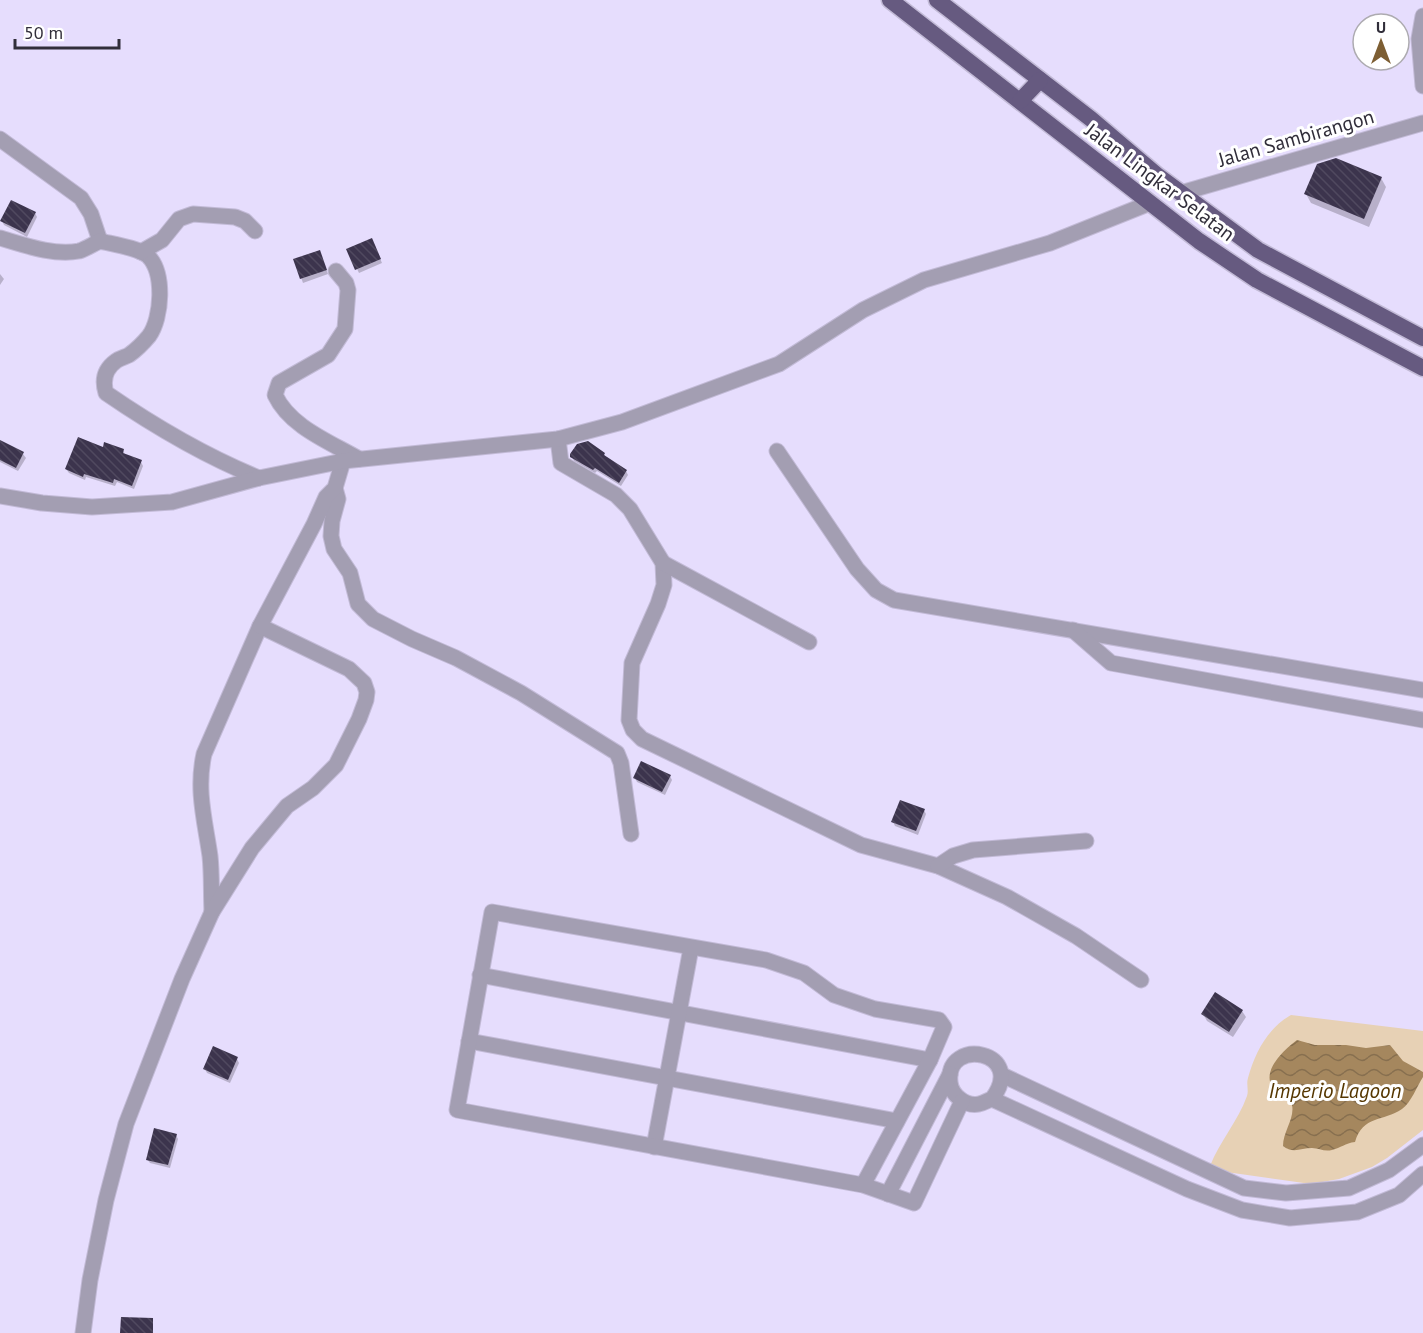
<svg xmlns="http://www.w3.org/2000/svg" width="1423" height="1333" font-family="'PT Sans',sans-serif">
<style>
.green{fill:#e7d1b5}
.water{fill:url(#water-waves)}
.shadow{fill:#0003}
.building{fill:url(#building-back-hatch)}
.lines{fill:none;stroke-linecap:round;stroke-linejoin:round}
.minor-casing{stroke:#c2bad6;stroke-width:17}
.tertiary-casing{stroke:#c2bad6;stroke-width:17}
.trunk-casing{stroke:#c2bad6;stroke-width:19}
.minor{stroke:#a39eb2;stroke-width:15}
.tertiary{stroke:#a39eb2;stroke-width:15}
.trunk{stroke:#665a80;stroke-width:16}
.labels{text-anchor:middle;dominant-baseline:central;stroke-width:6;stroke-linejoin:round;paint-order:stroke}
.street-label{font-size:20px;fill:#312e3a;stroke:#fff}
.water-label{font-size:21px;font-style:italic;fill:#563700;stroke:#fff}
</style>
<defs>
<pattern id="water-waves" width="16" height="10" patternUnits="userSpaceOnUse" patternTransform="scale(1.5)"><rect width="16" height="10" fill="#a5875e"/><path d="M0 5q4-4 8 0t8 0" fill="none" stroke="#876f4f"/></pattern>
<pattern id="building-back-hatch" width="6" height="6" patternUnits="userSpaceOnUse" patternTransform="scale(1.5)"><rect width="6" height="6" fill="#3c344d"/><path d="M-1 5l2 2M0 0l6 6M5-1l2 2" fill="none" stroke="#50495f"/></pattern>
</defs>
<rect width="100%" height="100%" fill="#e6ddfd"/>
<path class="green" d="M1291 1015 1423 1031V1130L1387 1158 1372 1167 1339 1179 1311 1184 1226 1172 1210 1166C1220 1141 1238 1121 1247 1096 1249 1090 1246 1084 1248 1078 1255 1052 1268 1028 1291 1015Z"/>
<path class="water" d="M1297 1040 1315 1045H1346L1366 1048 1390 1045 1403 1061 1423 1072V1077C1417 1086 1411 1103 1402 1109 1383 1122 1363 1115 1355 1142 1345 1143 1341 1148 1332 1150 1324 1152 1319 1148 1312 1148 1301 1148 1293 1154 1283 1146 1283 1132 1295 1118 1292 1105 1289 1095 1281 1095 1275 1090 1258 1073 1285 1049 1297 1040Z"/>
<g class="shadow">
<polygon points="1381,178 1386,187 1369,227 1311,203 1306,194"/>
<polygon points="35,213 37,217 27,237 4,225 2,221"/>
<polygon points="374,244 382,263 359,273 348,250"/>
<polygon points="321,256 328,274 303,283 295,260"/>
<polygon points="0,274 4,279 0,285"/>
<polygon points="0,444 23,454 26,458 18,471 0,462"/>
<polygon points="103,449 123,450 125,455 141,462 143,466 134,489 117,482 115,486 86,477 85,480 69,473 66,469"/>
<polygon points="604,454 607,459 626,471 628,475 621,486 597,471 595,473 574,461 572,457"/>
<polygon points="670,776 672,780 665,795 637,782 635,778"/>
<polygon points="924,810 926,814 918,835 895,826 893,822"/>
<polygon points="1242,1011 1246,1017 1233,1037 1207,1021 1203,1014"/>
<polygon points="237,1059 239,1063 230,1083 207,1073 205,1069"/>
<polygon points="176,1135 178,1139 170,1168 150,1163 147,1159"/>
</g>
<g class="building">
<polygon points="1336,158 1382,177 1364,219 1304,194 1317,164"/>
<polygon points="11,200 36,212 25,233 0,221"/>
<polygon points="372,238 381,259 355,270 346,249"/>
<polygon points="320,250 327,270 300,279 293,259"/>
<polygon points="78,437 103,447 104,442 124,449 123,453 142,460 132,486 114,479 113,483 84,474 83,477 65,469"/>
<polygon points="0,440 24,452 16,468 0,460"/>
<polygon points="588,441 605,453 604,455 627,470 619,483 595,468 593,470 570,457 570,454 577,444"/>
<polygon points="641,761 671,775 662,792 633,778"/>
<polygon points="900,800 925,809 916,831 891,822"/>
<polygon points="1215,992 1243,1010 1229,1032 1201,1014"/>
<polygon points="213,1046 238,1057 228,1080 203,1069"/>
<polygon points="154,1128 177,1134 168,1165 146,1160"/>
<polygon points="121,1317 153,1318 153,1333 120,1333"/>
</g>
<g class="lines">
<g class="minor-casing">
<g id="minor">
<polyline points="1423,16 1419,39 1423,86"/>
<polyline points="0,139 81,198 91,214 100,241"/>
<polyline points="1181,193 1423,123"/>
<path d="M0 238C24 245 54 256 79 251 86 249 93 244 100 241 112 244 139 248 148 256 165 273 162 318 149 336 144 342 136 350 129 355 125 357 120 358 116 361 105 369 102 380 106 393 154 426 205 456 259 478"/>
<polyline points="141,252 162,240 179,219 193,214 235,217 245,221 255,231"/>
<path d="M336 271 346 283 348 290 345 329 328 355 279 383 275 395C290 427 330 442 359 459"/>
<polyline points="558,439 561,463 616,495 630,509 663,563 664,585 658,604 632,663 629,720 633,730 642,739 861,845 938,866 1007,897 1076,936 1141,980"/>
<polyline points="777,451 857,569 876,590 894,600 1423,690"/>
<polyline points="335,488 338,499 332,521 331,536 334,549 350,573 358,604 373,619 412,639 456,658 521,693 617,753 621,763 631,834"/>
<polyline points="663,563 809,642"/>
<polyline points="1073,630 1111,663 1423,720"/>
<polyline points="938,866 953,856 973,850 1086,841"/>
<path d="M212 912C211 893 212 874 210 856 205 821 196 790 204 754L260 626"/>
<polyline points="480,975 930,1060"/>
<polyline points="469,1041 897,1121"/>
<polyline points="1002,1075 1244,1188 1286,1193 1349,1188 1389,1170 1423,1145"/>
<path d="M992 1099C1028 1051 945 1036 950 1082 951 1095 966 1107 979 1104 984 1103 988 1100 992 1099L1187 1189 1242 1210 1290 1218 1357 1212 1399 1195 1423 1174"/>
<polyline points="654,1147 691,948"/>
<polyline points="863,1185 930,1060 944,1027 939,1020 875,1009 834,995 804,973 766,960 492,912 457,1110 863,1185 914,1203 962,1101"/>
<polyline points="888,1194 950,1074"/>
<polyline points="83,1333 90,1280 106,1200 126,1124 182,979 212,912 252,848 287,806 313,788 336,765 359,719 366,700 367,692 364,683 349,669 260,626 314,524 326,497 335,488 343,461"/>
</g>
</g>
<g class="tertiary-casing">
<polyline id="tertiary" points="0,496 42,503 92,507 172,502 259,478 343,461 558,439 622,422 779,364 863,310 924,280 1050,243 1150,203"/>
</g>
<g class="trunk-casing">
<g id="trunk">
<polyline points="890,0 1199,241 1257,280 1423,368"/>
<polyline points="937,0 1091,119 1158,176 1258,250 1423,338"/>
<polyline points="1020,101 1040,80"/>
</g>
</g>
<use href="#minor" class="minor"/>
<use href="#tertiary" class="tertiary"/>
<use href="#trunk" class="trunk"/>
</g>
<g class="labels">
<g class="street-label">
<text transform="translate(1296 138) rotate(-16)">Jalan Sambirangon</text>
<text transform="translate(1160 182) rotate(37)">Jalan Lingkar Selatan</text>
</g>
<g class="water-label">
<text x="1335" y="1090">Imperio Lagoon</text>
</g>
</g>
<g transform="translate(1381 42)"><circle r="28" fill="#ffffff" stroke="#adabb0" stroke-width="1.5"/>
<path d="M0-4.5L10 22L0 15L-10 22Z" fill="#7d5e33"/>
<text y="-9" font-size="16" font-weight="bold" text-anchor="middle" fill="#312e3a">U</text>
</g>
<path d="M15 39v9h104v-9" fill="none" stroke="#312e3a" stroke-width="3"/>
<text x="24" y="39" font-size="18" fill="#312e3a" stroke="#ffffff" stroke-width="4.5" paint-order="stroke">50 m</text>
</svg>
